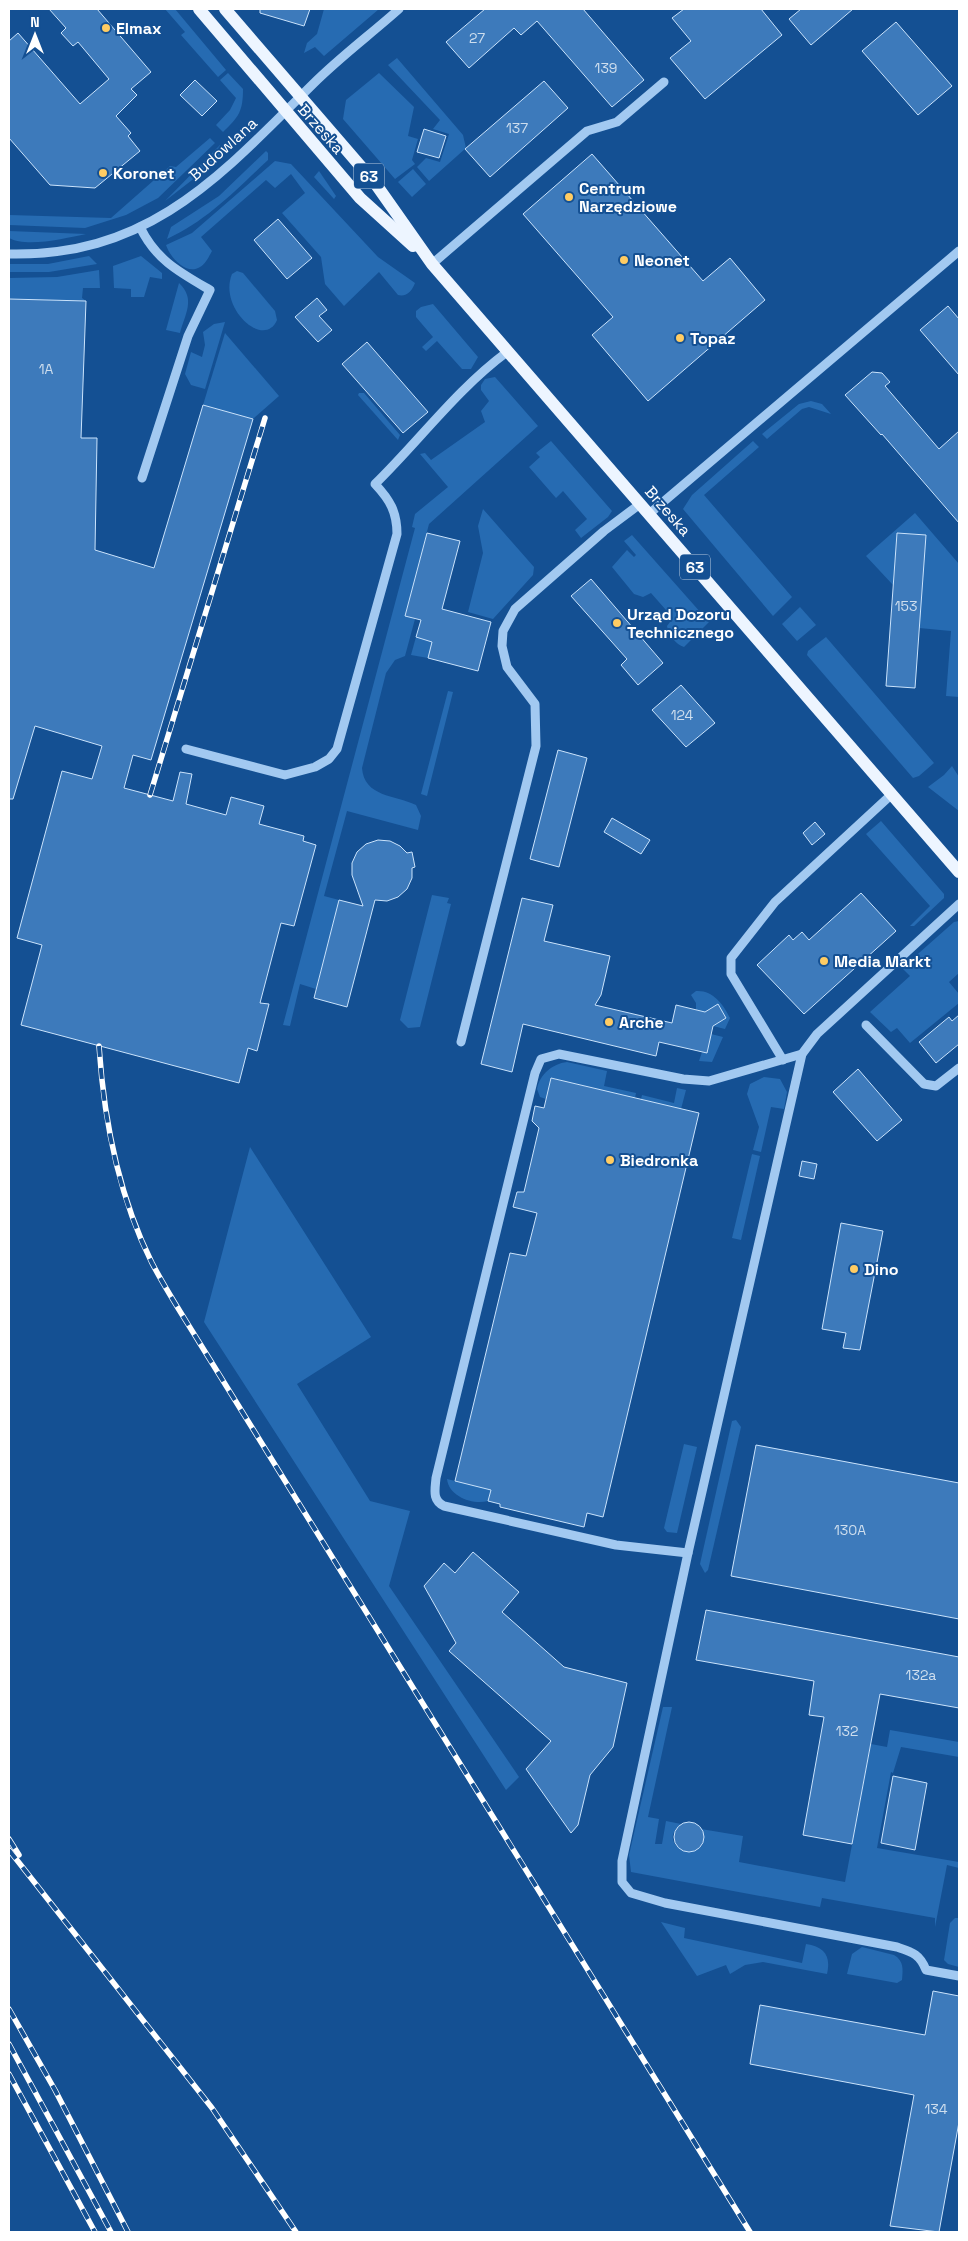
<svg xmlns="http://www.w3.org/2000/svg" width="968" height="2241" font-family="'Space Grotesk',sans-serif">
<style>
.green{fill:#266bb2}
.building{fill:#3d7abb;stroke:#cae3fc}
.lines{fill:none;stroke-linecap:round;stroke-linejoin:round}
.minor{stroke:#a2c9f1;stroke-width:9}
.major{stroke:#edf5ff;stroke-width:12}
.rail-casing{stroke:#fff;stroke-width:5.5}
.rail{stroke:#145093;stroke-width:4;stroke-dasharray:11;stroke-linecap:butt}
.poi-dot{fill:#ffcc63;stroke:#145093;stroke-width:2}
.labels{text-anchor:middle;dominant-baseline:central;stroke-width:4;stroke-linejoin:round;paint-order:stroke}
.number-label{font-size:14px;fill:#cedeee}
.shield{fill:#145093;stroke:#b8cadf;stroke-width:1}
.shield-label{font-size:15px;font-weight:bold;fill:#fff}
.poi-label{font-size:16px;font-weight:bold;fill:#fff;stroke:#145093;text-anchor:start}
.street-label{font-size:16px;fill:#fff;stroke:#145093}
</style>
<rect width="100%" height="100%" fill="#145093"/>
<g class="green">
<polygon points="165,9 175,9 226,70 218,77 181,35 185,32"/>
<polygon points="324,9 379,9 324,56 315,47 304,53 307,43 317,34"/>
<polygon points="397,58 463,135 466,148 429,181 417,167 426,158 440,162 449,134 433,129 440,120 388,65"/>
<path d="M228 73 243 89C243 111 239 117 223 132L216 125 230 110 236 98 220 80Z"/>
<polygon points="379,73 414,107 408,136 418,139 412,160 415,164 395,179 343,119 346,100"/>
<polygon points="210,138 215,143 158,198 126,215 85,228 9,225 9,215 111,218 170,166 176,167"/>
<polygon points="220,145 222,153 205,170 165,201"/>
<path d="M266 151 268 153V160C237 189 207 221 167 239L171 227 219 196Z"/>
<path d="M275 161 291 164 378 257 415 283C412 291 407 297 398 295L379 272 344 306 325 284 321 257 282 213 305 193 291 174 275 188 266 180 201 237 212 251C209 256 206 264 200 267 186 276 170 257 166 245L192 233Z"/>
<polygon points="413,169 426,184 412,197 398,182"/>
<polygon points="319,171 336,196 334,199 314,177"/>
<path d="M9 231 86 234C66 238 27 248 9 238Z"/>
<polygon points="89,256 97,264 49,272 9,272 9,264 48,264"/>
<polygon points="141,256 162,273 162,279 150,277 144,297 131,297 131,289 114,288 113,266"/>
<polygon points="99,270 100,288 83,288 82,298 86,301 9,299 9,278 57,277"/>
<path d="M237 271 243 273 275 311 277 320C264 350 218 308 232 274Z"/>
<path d="M179 283C196 299 185 314 180 333L166 330Z"/>
<polygon points="433,304 478,357 471,369 462,369 437,341 426,351 422,347 433,337 416,317 416,311 421,307"/>
<polygon points="225,322 205,389 191,385 185,374 191,352 202,357 205,345 203,332 214,324"/>
<polygon points="225,333 279,396 253,419 203,405"/>
<path d="M495 377 538 426 429 524 405 616 415 619 405 656 395 660 386 673 362 768C364 797 395 795 416 805L421 816 418 830 347 811 324 896 339 900 316 989 300 984 290 1026 283 1025 415 528 412 527 415 514 448 487 420 454 425 453 431 460 485 422 481 411 489 401 481 390V385L485 379Z"/>
<polygon points="359,393 364,393 400,435 398,440 358,395"/>
<polygon points="811,401 822,404 831,414 809,407 802,409 767,439 762,434 799,404"/>
<polygon points="551,441 612,511 608,517 581,538 575,530 587,519 563,491 556,498 529,467 540,457 536,453"/>
<polygon points="753,441 759,447 704,495 792,597 773,616 683,509 692,495"/>
<polygon points="483,509 534,567 533,575 493,619 468,612 483,553 478,526"/>
<polygon points="915,513 959,564 959,697 946,696 951,631 919,628 926,535 897,533 893,585 866,556"/>
<path d="M632 535 709 622 684 647C676 645 668 634 667 626L673 618 651 593 643 597 634 594 612 567 627 550 634 557 636 555 624 541Z"/>
<polygon points="800,607 816,625 797,641 782,624"/>
<polygon points="416,637 432,642 428,658 411,655"/>
<polygon points="826,637 934,763 919,776 913,778 807,655 808,651"/>
<polygon points="448,691 453,692 427,796 421,794"/>
<polygon points="952,766 959,777 959,811 928,787 944,775"/>
<polygon points="881,821 944,894 944,898 914,926 910,926 930,906 866,834"/>
<polygon points="432,895 449,898 447,903 451,904 420,1027 408,1028 400,1020"/>
<polygon points="959,921 959,973 949,982 959,994 959,1003 910,1043 897,1028 891,1032 870,1012 910,976 902,968 954,922"/>
<path d="M696 991C713 990 723 1004 730 1018L725 1029 713 1026 726 1018 718 1004 705 1012 696 1010V1003L691 995Z"/>
<polygon points="711,1034 723,1037 712,1062 699,1061 702,1052 707,1053"/>
<path d="M567 1062 607 1071 604 1086 636 1093 635 1098 552 1078 546 1099 540 1097 537 1089C540 1074 552 1064 567 1062Z"/>
<polygon points="764,1077 780,1079 787,1092 784,1109 771,1107 761,1152 753,1150 759,1127 747,1094 750,1084"/>
<polygon points="677,1088 686,1090 681,1109 641,1099 642,1095 674,1103"/>
<polygon points="250,1147 371,1337 297,1384 370,1501 410,1511 389,1586 519,1777 506,1790 204,1322"/>
<polygon points="752,1154 760,1156 741,1240 732,1238"/>
<polygon points="736,1420 741,1427 708,1570 705,1573 700,1564 732,1421"/>
<polygon points="684,1444 697,1447 677,1533 667,1532 664,1528"/>
<path d="M447 1479 491 1490 488 1501C473 1505 449 1497 447 1479Z"/>
<path d="M663 1707H672L648 1817 659 1819 655 1844H662L666 1821 681 1824C650 1850 717 1866 701 1829L743 1836 739 1862 845 1882 871 1744 887 1747 890 1730 959 1742V1757L901 1747 893 1773 891 1772 877 1848 959 1862V1868L947 1865 935 1927V1918L822 1898 820 1907 631 1872 629 1855Z"/>
<polygon points="955,1918 959,1918 959,1967 948,1964 944,1960 950,1923"/>
<path d="M661 1922 685 1928 684 1938 802 1963 806 1944C825 1947 831 1956 827 1974L763 1962 745 1965 730 1974 726 1965 697 1976Z"/>
<path d="M862 1947 894 1955C904 1961 903 1969 902 1980L897 1983 847 1974 852 1954Z"/>
</g>
<g class="building">
<polygon points="49,9 97,9 151,72 131,89 137,95 116,116 131,133 128,136 140,151 95,188 50,185 9,138 9,41 18,33 80,104 109,79 78,42 73,46 61,33 66,28"/>
<polygon points="260,9 310,9 304,26 260,13"/>
<polygon points="485,9 583,9 644,80 612,107 537,21 521,35 514,28 469,68 446,42"/>
<polygon points="684,9 761,9 782,35 705,99 670,58 691,41 672,18"/>
<polygon points="801,9 853,9 811,45 789,19"/>
<polygon points="896,22 952,86 918,115 862,51"/>
<polygon points="195,80 217,101 202,116 180,95"/>
<polygon points="544,81 568,108 490,177 465,149"/>
<polygon points="424,129 446,136 439,158 417,152"/>
<polygon points="592,154 703,281 730,258 765,300 648,401 592,335 613,317 523,214"/>
<polygon points="278,219 312,258 287,279 254,240"/>
<polygon points="317,298 327,310 319,316 332,330 318,342 295,317"/>
<polygon points="9,299 86,301 81,438 97,438 95,550 154,568 203,405 253,419 151,760 133,755 124,788 173,801 180,772 192,774 186,804 226,815 231,797 264,806 259,824 304,836 303,841 316,845 294,926 281,923 260,1003 269,1004 257,1051 248,1048 239,1083 21,1025 42,945 17,938 62,771 92,779 102,746 35,726 13,799 9,799"/>
<polygon points="948,306 959,319 959,375 920,330"/>
<polygon points="367,342 428,412 403,433 342,364"/>
<polygon points="872,372 882,373 890,382 885,386 939,449 959,431 959,523 882,434 881,435 845,395"/>
<polygon points="427,533 460,541 442,609 491,622 478,671 428,658 432,642 416,637 421,620 405,616"/>
<polygon points="897,533 926,535 915,688 886,686"/>
<polygon points="591,579 663,663 638,685 621,665 627,659 571,596"/>
<polygon points="681,685 715,723 686,747 652,710"/>
<polygon points="558,750 587,758 559,867 530,859"/>
<polygon points="612,818 650,840 641,854 604,832"/>
<polygon points="815,822 825,834 812,845 803,833"/>
<polygon points="378,840 390,841 400,846 407,853 412,852 415,867 412,868 412,878 407,889 398,897 387,901 375,900 347,1007 314,998 339,900 363,906 352,875 352,863 357,852 366,844"/>
<polygon points="861,893 896,931 804,1014 757,965 789,935 793,940 802,932 809,940"/>
<polygon points="522,898 553,905 544,941 610,956 601,995 595,1005 672,1023 676,1005 705,1012 718,1004 726,1018 713,1026 707,1053 659,1042 656,1056 523,1024 512,1072 481,1064"/>
<polygon points="959,1015 959,1044 936,1063 919,1042 949,1017 952,1021"/>
<polygon points="858,1069 902,1120 877,1141 833,1092"/>
<polygon points="551,1078 699,1113 603,1517 587,1513 584,1527 500,1507 500,1504 488,1501 491,1490 455,1481 510,1253 526,1256 537,1213 513,1207 517,1192 524,1192 539,1128 532,1121 535,1106 544,1108"/>
<polygon points="802,1161 817,1164 814,1179 799,1176"/>
<polygon points="841,1223 883,1231 860,1350 843,1348 846,1333 822,1329"/>
<polygon points="756,1445 959,1483 959,1619 731,1576"/>
<polygon points="473,1552 519,1592 502,1612 564,1667 627,1683 613,1747 590,1775 578,1825 571,1833 526,1769 551,1741 449,1651 456,1643 424,1586 444,1563 455,1573"/>
<polygon points="706,1610 959,1657 959,1708 880,1694 852,1844 803,1835 824,1717 809,1715 814,1681 696,1660"/>
<polygon points="893,1776 927,1783 915,1850 881,1843"/>
<circle cx="689" cy="1837" r="15"/>
<polygon points="933,1991 959,1996 959,2122 939,2232 890,2226 914,2095 750,2064 760,2005 925,2035"/>
</g>
<g class="lines">
<g class="minor">
<path d="M140 227C156 260 179 272 210 290L188 336 142 478"/>
<path d="M9 254C150 257 221 175 313 84 340 57 371 34 399 9"/>
<polyline points="432,264 587,131 617,122 664,82"/>
<polyline points="649,514 959,251"/>
<path d="M186 749 285 775 315 767 329 759 337 749 397 534C397 512 390 500 375 484 419 441 457 389 507 352"/>
<path d="M959 904 817 1034 802 1054 688 1553 622 1861V1882L631 1893 665 1903 897 1947C912 1952 920 1954 926 1970L959 1976"/>
<polyline points="866,1025 924,1084 936,1086 959,1068"/>
<polyline points="461,1042 536,746 535,704 507,667 502,646 503,631 515,609 604,531 640,504"/>
<polyline points="783,1060 731,974 731,958 775,902 892,794"/>
<path d="M688 1553 616 1545 444 1506C432 1500 435 1490 436 1478L535 1073 541 1059 559 1054 683 1079 709 1081 802 1054"/>
</g>
<g class="major">
<polyline points="199,9 360,198 413,246"/>
<polyline points="225,9 375,183 432,264 959,872"/>
</g>
<g class="rail-casing">
<g id="rail">
<polyline points="150,795 265,418"/>
<path d="M99 1046C104 1121 118 1195 152 1263 166 1290 183 1316 199 1342L750 2232"/>
<polyline points="9,1839 19,1855"/>
<polyline points="9,1850 212,2108 296,2232"/>
<polyline points="9,2009 55,2090 128,2232"/>
<polyline points="9,2044 111,2232"/>
<polyline points="9,2074 95,2232"/>
</g>
</g>
<use href="#rail" class="rail"/>
</g>
<g class="poi-dot">
<circle cx="106" cy="28" r="5"/>
<circle cx="103" cy="173" r="5"/>
<circle cx="569" cy="197" r="5"/>
<circle cx="624" cy="260" r="5"/>
<circle cx="680" cy="338" r="5"/>
<circle cx="617" cy="623" r="5"/>
<circle cx="824" cy="961" r="5"/>
<circle cx="609" cy="1022" r="5"/>
<circle cx="610" cy="1160" r="5"/>
<circle cx="854" cy="1269" r="5"/>
</g>
<g class="labels">
<g class="number-label">
<text x="477" y="38">27</text>
<text x="606" y="68">139</text>
<text x="517" y="128">137</text>
<text x="46" y="369">1A</text>
<text x="906" y="606">153</text>
<text x="682" y="715">124</text>
<text x="850" y="1530">130A</text>
<text x="921" y="1675">132a</text>
<text x="847" y="1731">132</text>
<text x="936" y="2109">134</text>
</g>
<g class="shield">
<rect x="354" y="163.5" width="30" height="25" rx="4"/>
<rect x="680" y="554.5" width="30" height="25" rx="4"/>
</g>
<g class="shield-label">
<text x="369" y="176">63</text>
<text x="695" y="567">63</text>
</g>
<g class="poi-label">
<text x="116" y="28">Elmax</text>
<text x="113" y="173">Koronet</text>
<text x="579" y="188">Centrum<tspan x="579" dy="18">Narzędziowe</tspan></text>
<text x="634" y="260">Neonet</text>
<text x="690" y="338">Topaz</text>
<text x="627" y="614">Urząd Dozoru<tspan x="627" dy="18">Technicznego</tspan></text>
<text x="834" y="961">Media Markt</text>
<text x="619" y="1022">Arche</text>
<text x="620" y="1160">Biedronka</text>
<text x="864" y="1269">Dino</text>
</g>
<g class="street-label">
<text transform="translate(321 129) rotate(49)">Brzeska</text>
<text transform="translate(223 149) rotate(-42)">Budowlana</text>
<text transform="translate(668 511) rotate(49)">Brzeska</text>
</g>
</g>
<rect width="968" height="2241" fill="none" stroke="#ffffff" stroke-width="20"/>
<g transform="translate(35 35)" stroke="#145093" stroke-width="4" paint-order="stroke">
<path d="M0-4L9 19L0 12L-9 19Z" fill="#ffffff"/>
<text y="-8" font-size="14" font-weight="bold" text-anchor="middle" fill="#ffffff">N</text>
</g>
</svg>
